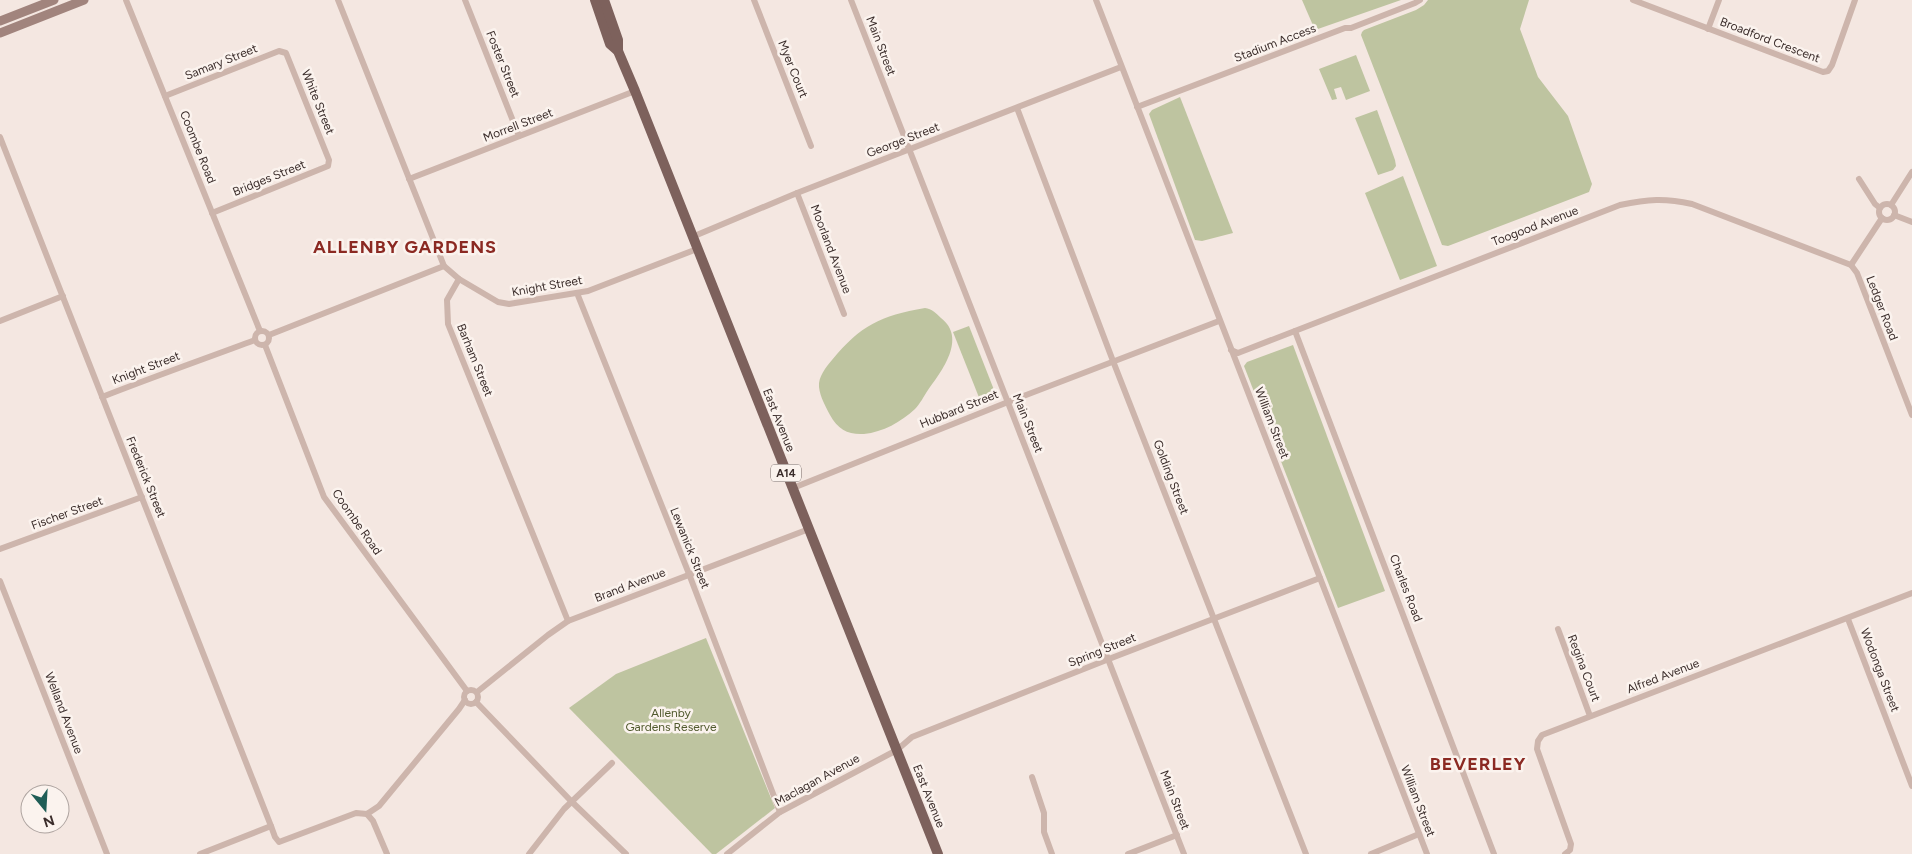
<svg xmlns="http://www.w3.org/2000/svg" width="1912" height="854" font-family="Figtree,sans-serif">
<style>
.green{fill:#bec4a0}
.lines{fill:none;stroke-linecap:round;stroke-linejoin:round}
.minor{stroke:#cdb5ac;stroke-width:6}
.secondary{stroke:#a1847d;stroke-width:9}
.primary{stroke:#7d615c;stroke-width:10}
.labels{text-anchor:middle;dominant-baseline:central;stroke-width:5;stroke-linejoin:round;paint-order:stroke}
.shield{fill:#fbf3ee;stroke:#756866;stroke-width:1}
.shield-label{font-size:11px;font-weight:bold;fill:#3b2d2b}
.street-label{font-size:12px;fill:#3b2d2b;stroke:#fbf3ee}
.park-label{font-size:12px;fill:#515a2e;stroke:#fbf3ee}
.district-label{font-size:18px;font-weight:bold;letter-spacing:1px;fill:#8b2922;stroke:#fbf3ee}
</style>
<rect width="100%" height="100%" fill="#f4e7e1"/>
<g class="green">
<polygon points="1302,0 1401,0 1315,30"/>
<polygon points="1428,0 1529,0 1520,29 1538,77 1568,116 1592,184 1589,192 1448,246 1442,245 1361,35 1362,32 1364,30 1416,10 1424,5"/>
<polygon points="1356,55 1370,91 1346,100 1341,87 1334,89 1337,99 1332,100 1319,69"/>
<polygon points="1180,97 1233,233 1202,241 1195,240 1149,114 1152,110"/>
<polygon points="1377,110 1395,160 1396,166 1393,170 1378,175 1355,118"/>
<polygon points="1403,176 1437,266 1400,280 1365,193"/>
<path d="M925 308C932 309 936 313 941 318 967 338 942 371 928 390 924 396 920 404 915 409 901 422 883 432 864 434 849 435 838 430 830 415 826 407 820 397 819 387 818 377 826 367 832 360 861 325 880 316 925 308Z"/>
<polygon points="969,326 996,395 994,400 982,405 953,332"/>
<polygon points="1293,345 1385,591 1338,608 1244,366 1247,362"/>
<polygon points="706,638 775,808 716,854 712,854 569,708 616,674"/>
</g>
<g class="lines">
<g class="minor">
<polyline points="126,0 260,331"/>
<polyline points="338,0 444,266 459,279 447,300 448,324 568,621"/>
<polyline points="465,0 519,136"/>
<polyline points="754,0 811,146"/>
<polyline points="851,0 1184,854"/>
<polyline points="1096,0 1427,854"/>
<polyline points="1633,0 1823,72 1828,71 1832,65 1855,0"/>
<polyline points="1708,29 1719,0"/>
<polyline points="165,96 279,51 286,53 329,160 328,166 212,213"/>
<polyline points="1137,107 1345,28 1351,28 1415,3 1420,0"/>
<polyline points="1017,108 1113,361 1306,854"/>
<polyline points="0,137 271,826"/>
<polyline points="409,179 635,91"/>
<polyline points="1859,179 1875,204 1880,208"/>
<polyline points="797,193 844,314"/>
<circle cx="1887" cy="212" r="8"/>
<polyline points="1891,205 1912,172"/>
<polyline points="1894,215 1912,222"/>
<polyline points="692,237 797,193 1121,67"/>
<polyline points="1851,265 1882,218"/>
<polyline points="459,279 498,302 509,304 588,291 697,249"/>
<polyline points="577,293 689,574 780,812"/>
<polyline points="0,321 63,296"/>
<circle cx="262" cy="338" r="7"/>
<polyline points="1295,331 1494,854"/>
<polyline points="269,335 444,266"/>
<polyline points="265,345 324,497 467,691"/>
<path d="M1231 350 1238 353 1620 205C1648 199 1665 198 1692 204L1851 265 1857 273 1912 415"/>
<path d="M102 397C153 377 204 359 255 340"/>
<polyline points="793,488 1013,400 1219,321"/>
<polyline points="0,549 142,497"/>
<polyline points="0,581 107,854"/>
<polyline points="1848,619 1912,786"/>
<polyline points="1558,629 1590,716"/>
<circle cx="471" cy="697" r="7"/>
<polyline points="477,692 548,635 568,621 809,529"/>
<polyline points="476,702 571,801 626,854"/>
<polyline points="1032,777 1044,813 1044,832 1052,854"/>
<polyline points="367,814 373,821 387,854"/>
<polyline points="200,854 271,826 275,837 279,842 356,813 367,814 379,806 459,709 465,700"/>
<polyline points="529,854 564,809 612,763"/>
<polyline points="727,854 780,812 897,750 912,737 1114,657 1320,578"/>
<polyline points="1128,854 1177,835"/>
<polyline points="1371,854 1419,834"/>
<polyline points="1565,854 1570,850 1571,844 1537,749 1538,741 1542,735 1912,593"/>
</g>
<g class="secondary">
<polyline points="0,21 54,0"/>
<polyline points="0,33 84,0"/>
</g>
<g class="primary">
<polyline points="595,0 610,44 618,51 635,91 938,854"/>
<polyline points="604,0 618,40 618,51"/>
</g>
</g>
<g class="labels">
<rect class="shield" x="771" y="464.5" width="30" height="17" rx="4"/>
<g class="shield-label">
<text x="786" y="473">A14</text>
</g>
<g class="street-label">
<text transform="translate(1770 40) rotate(21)">Broadford Crescent</text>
<text transform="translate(1275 43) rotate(-21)">Stadium Access</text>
<text transform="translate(881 46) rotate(69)">Main Street</text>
<text transform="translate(221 62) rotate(-22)">Samary Street</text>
<text transform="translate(503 64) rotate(68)">Foster Street</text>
<text transform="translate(793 69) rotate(68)">Myer Court</text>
<text transform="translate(318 102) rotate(68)">White Street</text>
<text transform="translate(518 125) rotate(-21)">Morrell Street</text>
<text transform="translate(903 140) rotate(-21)">George Street</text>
<text transform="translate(198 147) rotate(68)">Coombe Road</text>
<text transform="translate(269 178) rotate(-22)">Bridges Street</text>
<text transform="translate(1535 226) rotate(-21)">Toogood Avenue</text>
<text transform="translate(831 249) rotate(69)">Moorland Avenue</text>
<text transform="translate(547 286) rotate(-10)">Knight Street</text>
<text transform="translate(1882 308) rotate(69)">Ledger Road</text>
<text transform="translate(475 360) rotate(68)">Barham Street</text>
<text transform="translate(146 368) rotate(-21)">Knight Street</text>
<text transform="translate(959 409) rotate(-22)">Hubbard Street</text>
<text transform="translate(779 420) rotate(68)">East Avenue</text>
<text transform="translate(1028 423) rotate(68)">Main Street</text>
<text transform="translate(1272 423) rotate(69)">William Street</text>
<text transform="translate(146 477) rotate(68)">Frederick Street</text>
<text transform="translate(1171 477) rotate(69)">Golding Street</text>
<text transform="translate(67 513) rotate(-20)">Fischer Street</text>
<text transform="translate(357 522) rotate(55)">Coombe Road</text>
<text transform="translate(690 548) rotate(68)">Lewanick Street</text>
<text transform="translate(630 585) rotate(-21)">Brand Avenue</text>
<text transform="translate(1406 588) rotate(69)">Charles Road</text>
<text transform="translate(1102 650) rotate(-22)">Spring Street</text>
<text transform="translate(1584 668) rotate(69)">Regina Court</text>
<text transform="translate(1880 670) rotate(69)">Wodonga Street</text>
<text transform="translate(1663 676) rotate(-21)">Alfred Avenue</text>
<text transform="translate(64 713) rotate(69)">Welland Avenue</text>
<text transform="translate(817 780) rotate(-29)">Maclagan Avenue</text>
<text transform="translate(929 796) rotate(68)">East Avenue</text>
<text transform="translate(1175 800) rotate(69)">Main Street</text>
<text transform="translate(1418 801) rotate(69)">William Street</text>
</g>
<g class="park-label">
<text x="671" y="713">Allenby<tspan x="671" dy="14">Gardens Reserve</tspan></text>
</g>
<g class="district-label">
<text x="405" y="247">ALLENBY GARDENS</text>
<text x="1478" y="764">BEVERLEY</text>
</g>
</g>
<g transform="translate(45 809) rotate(162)"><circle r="24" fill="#fbf3ee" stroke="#aea4a0"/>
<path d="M0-4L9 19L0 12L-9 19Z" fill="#1f5d56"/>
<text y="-8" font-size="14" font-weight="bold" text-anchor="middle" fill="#3b2d2b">N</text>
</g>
</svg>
